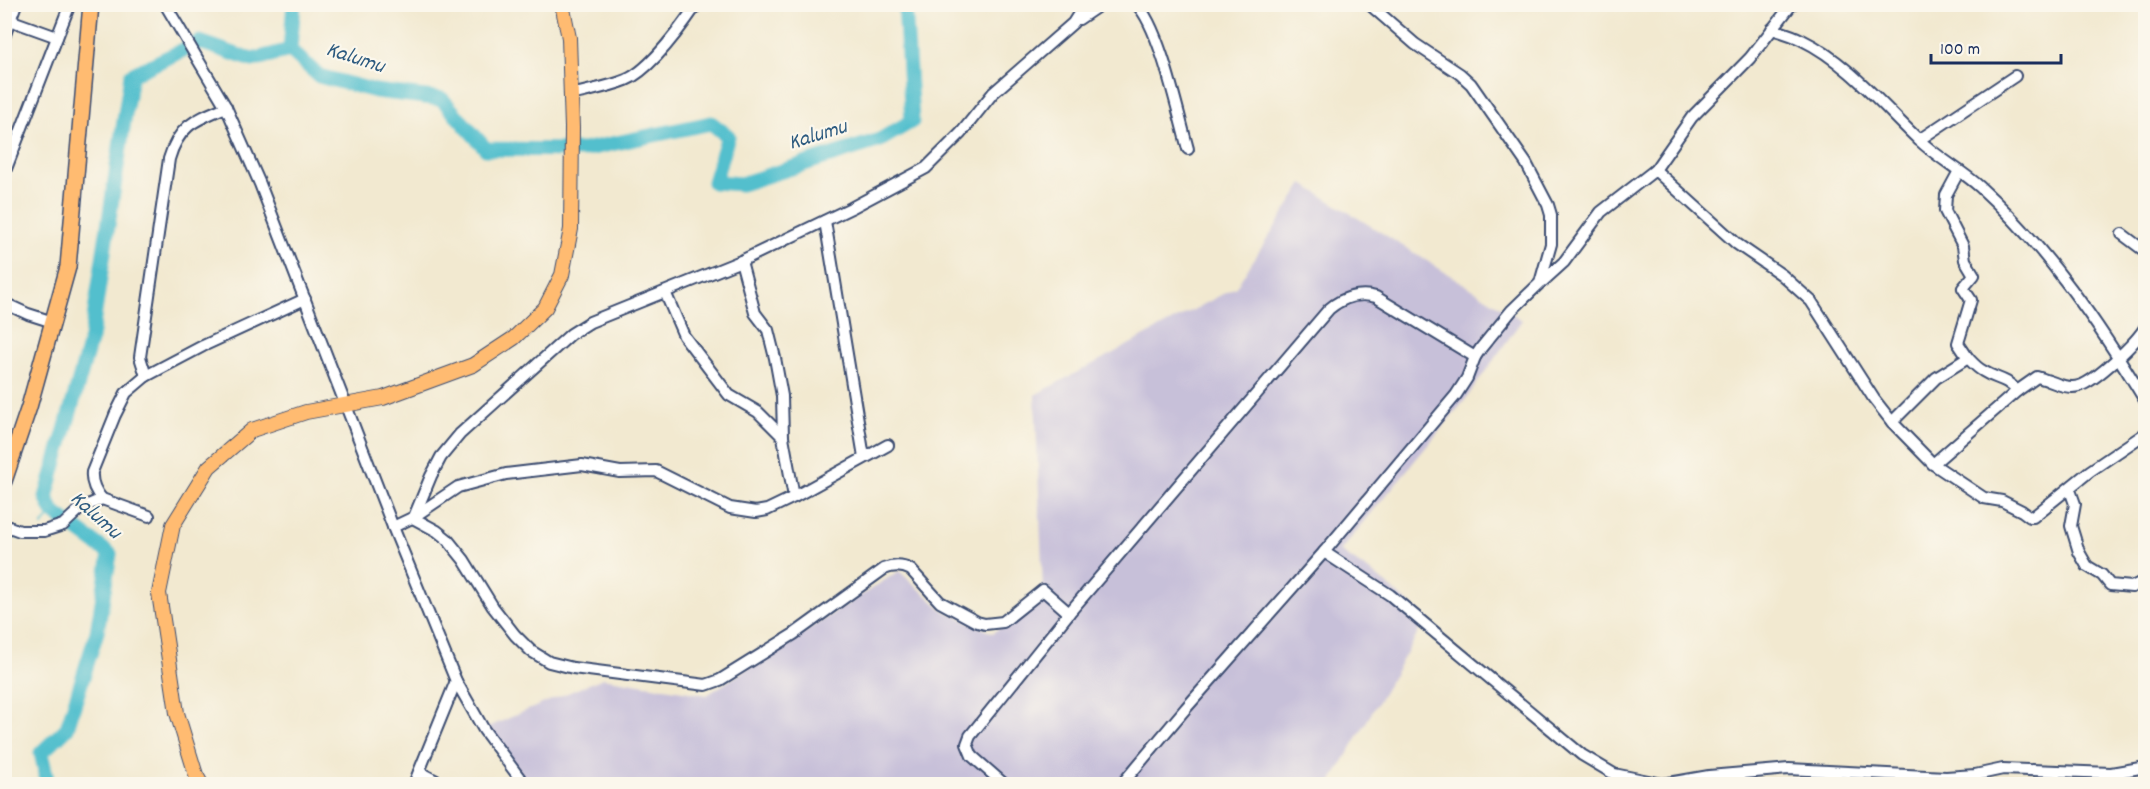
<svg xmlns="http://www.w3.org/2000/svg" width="2150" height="789" font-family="Dekko,sans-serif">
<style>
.industrial{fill:#c7c0d9}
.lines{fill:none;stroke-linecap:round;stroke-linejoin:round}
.stream{stroke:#53bfcd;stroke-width:2}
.river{stroke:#53bfcd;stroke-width:15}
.minor-casing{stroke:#3b4b6f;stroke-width:14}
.major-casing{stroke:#3b4b6f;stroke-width:16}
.highway-casing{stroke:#3b4b6f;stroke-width:18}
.minor{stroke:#fff;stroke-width:10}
.major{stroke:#ffbb71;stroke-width:14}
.highway{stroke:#ffbb71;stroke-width:15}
.labels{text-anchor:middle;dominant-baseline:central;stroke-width:4.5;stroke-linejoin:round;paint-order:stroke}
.water-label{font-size:22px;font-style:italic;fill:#2c5a7f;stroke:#fbf7ec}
</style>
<rect width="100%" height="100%" fill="#fbf7ec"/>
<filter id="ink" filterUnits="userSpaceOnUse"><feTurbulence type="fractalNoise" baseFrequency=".0167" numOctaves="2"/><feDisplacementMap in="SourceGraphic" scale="12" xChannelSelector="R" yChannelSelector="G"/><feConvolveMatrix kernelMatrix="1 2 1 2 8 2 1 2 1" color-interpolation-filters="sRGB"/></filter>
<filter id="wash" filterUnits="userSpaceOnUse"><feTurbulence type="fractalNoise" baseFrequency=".008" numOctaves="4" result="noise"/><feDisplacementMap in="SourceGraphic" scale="24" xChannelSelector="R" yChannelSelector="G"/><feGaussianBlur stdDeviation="1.35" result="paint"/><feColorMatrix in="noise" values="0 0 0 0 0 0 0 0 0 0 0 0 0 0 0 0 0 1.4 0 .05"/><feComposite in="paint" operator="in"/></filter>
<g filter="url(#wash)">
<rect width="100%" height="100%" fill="#f2e9d0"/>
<polygon class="industrial" points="1303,184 1522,320 1465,400 1340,551 1375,575 1427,618 1330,784 1142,784 1131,776 1124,784 525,784 486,728 603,678 707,695 899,571 944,611 993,633 1043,592 1035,395 1236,287"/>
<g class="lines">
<g class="stream">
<polyline points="42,526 53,512"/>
<polyline points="4,534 19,538 25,536"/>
</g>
<g class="river">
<polyline points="290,50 294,4"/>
<polyline points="48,784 41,753 67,728 97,632 110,554 53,512 46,497 91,338 131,75 200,42 252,60 290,50 319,76 376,91 442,99 486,149 583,150 711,123 728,136 714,182 741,184 880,140 912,121 905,4"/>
</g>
</g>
</g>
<g filter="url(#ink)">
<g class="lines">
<g class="minor-casing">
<g id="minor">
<polyline points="165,4 226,107 260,184 393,527 456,681 484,730 524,784"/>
<path d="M1136 4C1159 24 1179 117 1188 149"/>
<polyline points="4,18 57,37"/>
<polyline points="1079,19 1101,4"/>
<path d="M1772 29C1782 32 1793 35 1802 40 1846 61 1884 107 1919 140 1938 158 1961 170 1980 187 2048 249 2099 324 2146 402"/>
<polyline points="4,37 16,4"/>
<path d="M571 95C589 90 609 87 626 80 650 70 682 26 697 4"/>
<path d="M226 107C195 120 179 125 169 159L140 357 146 376 203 346 305 299"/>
<polyline points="1919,140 2015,76"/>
<polyline points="1655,170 1737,244 1782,275 1811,301 1874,399 1892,422 1933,464"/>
<polyline points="4,174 70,4"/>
<polyline points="825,221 864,457"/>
<polyline points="2122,234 2146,252"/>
<polyline points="741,261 755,313 768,330 775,358 782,396 783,437"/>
<polyline points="1543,281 1564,262 1601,212 1655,170 1692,117 1750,58 1792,4"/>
<polyline points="665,292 684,336 729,395 758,412 783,437 794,497"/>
<polyline points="4,303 28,314 53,322"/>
<path d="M2146 326C2137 342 2096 381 2079 386 2065 390 2050 380 2037 377L2017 391 1933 464 1984 498 2002 501 2022 511 2030 517H2033L2090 471 2146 433"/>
<path d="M1968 358C1972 362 1977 368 1983 371 1997 380 2005 377 2017 391"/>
<path d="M146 376 126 393 115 415 92 472C91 483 95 491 102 499L149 516"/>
<polyline points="1892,422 1936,378 1968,358 1958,343 1971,300 1963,288 1974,275 1965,260 1963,246 1945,211 1946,195 1959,171"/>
<polyline points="2070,490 2075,504 2071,526 2079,552 2087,566 2102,575 2110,585 2132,587 2146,580"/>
<polyline points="415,516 458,487 506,474 582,465 620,472 656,471 730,508 756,512 767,510 794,497 888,445"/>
<path d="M413 518 437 531 447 539 464 560 493 607 515 635 531 651 549 662 573 668 706 685 720 680 794 634 884 569C894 565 902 565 911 570L940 602 977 622 985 624 1003 622 1043 590 1069 613"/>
<polyline points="4,525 20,531 44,531 63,525 81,508 102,499"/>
<polyline points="393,527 414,517 431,476 441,457 460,434 571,334 590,322 741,261 851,208 926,168 961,133 993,93 1073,23 1085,4"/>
<polyline points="1324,552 1456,395 1467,378 1475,357 1481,348 1512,310 1540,283 1551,244 1551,215 1548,205 1526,163 1471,84 1460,74 1415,44 1369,4"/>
<polyline points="419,772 442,784"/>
<polyline points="414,784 456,681"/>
<path d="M1004 784 972 756 967 744 970 736 1069 613 1329 309C1342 298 1359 292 1376 297L1475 357"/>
<polyline points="1122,784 1186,708 1324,552 1390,595 1582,755 1614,774 1663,784 1709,776 1789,769 1946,777 1975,775 2003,769 2111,773 2146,767"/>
</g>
</g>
<g class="major-casing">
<polyline id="major" points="201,784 196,775 177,713 159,593 173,525 209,467 252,430 306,412 383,398 473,365 514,338 545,308 562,275 571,229 572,128 569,38 562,4"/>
</g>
<g class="highway-casing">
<polyline id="highway" points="4,481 29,407 68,267 91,4"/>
</g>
<use href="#minor" class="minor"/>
<use href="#major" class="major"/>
<use href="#highway" class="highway"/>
</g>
</g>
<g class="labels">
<g class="water-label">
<text transform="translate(355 59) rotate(18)">Kalumu</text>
<text transform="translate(818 136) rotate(-17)">Kalumu</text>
<text transform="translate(95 516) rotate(42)">Kalumu</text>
</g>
</g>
<rect width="2150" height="789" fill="none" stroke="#fbf7ec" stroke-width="24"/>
<path d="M1931 54v9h130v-9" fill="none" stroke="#1b2f5e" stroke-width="3"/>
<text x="1940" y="54" font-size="18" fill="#1b2f5e" stroke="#fbf7ec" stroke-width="4.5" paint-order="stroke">100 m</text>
</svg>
